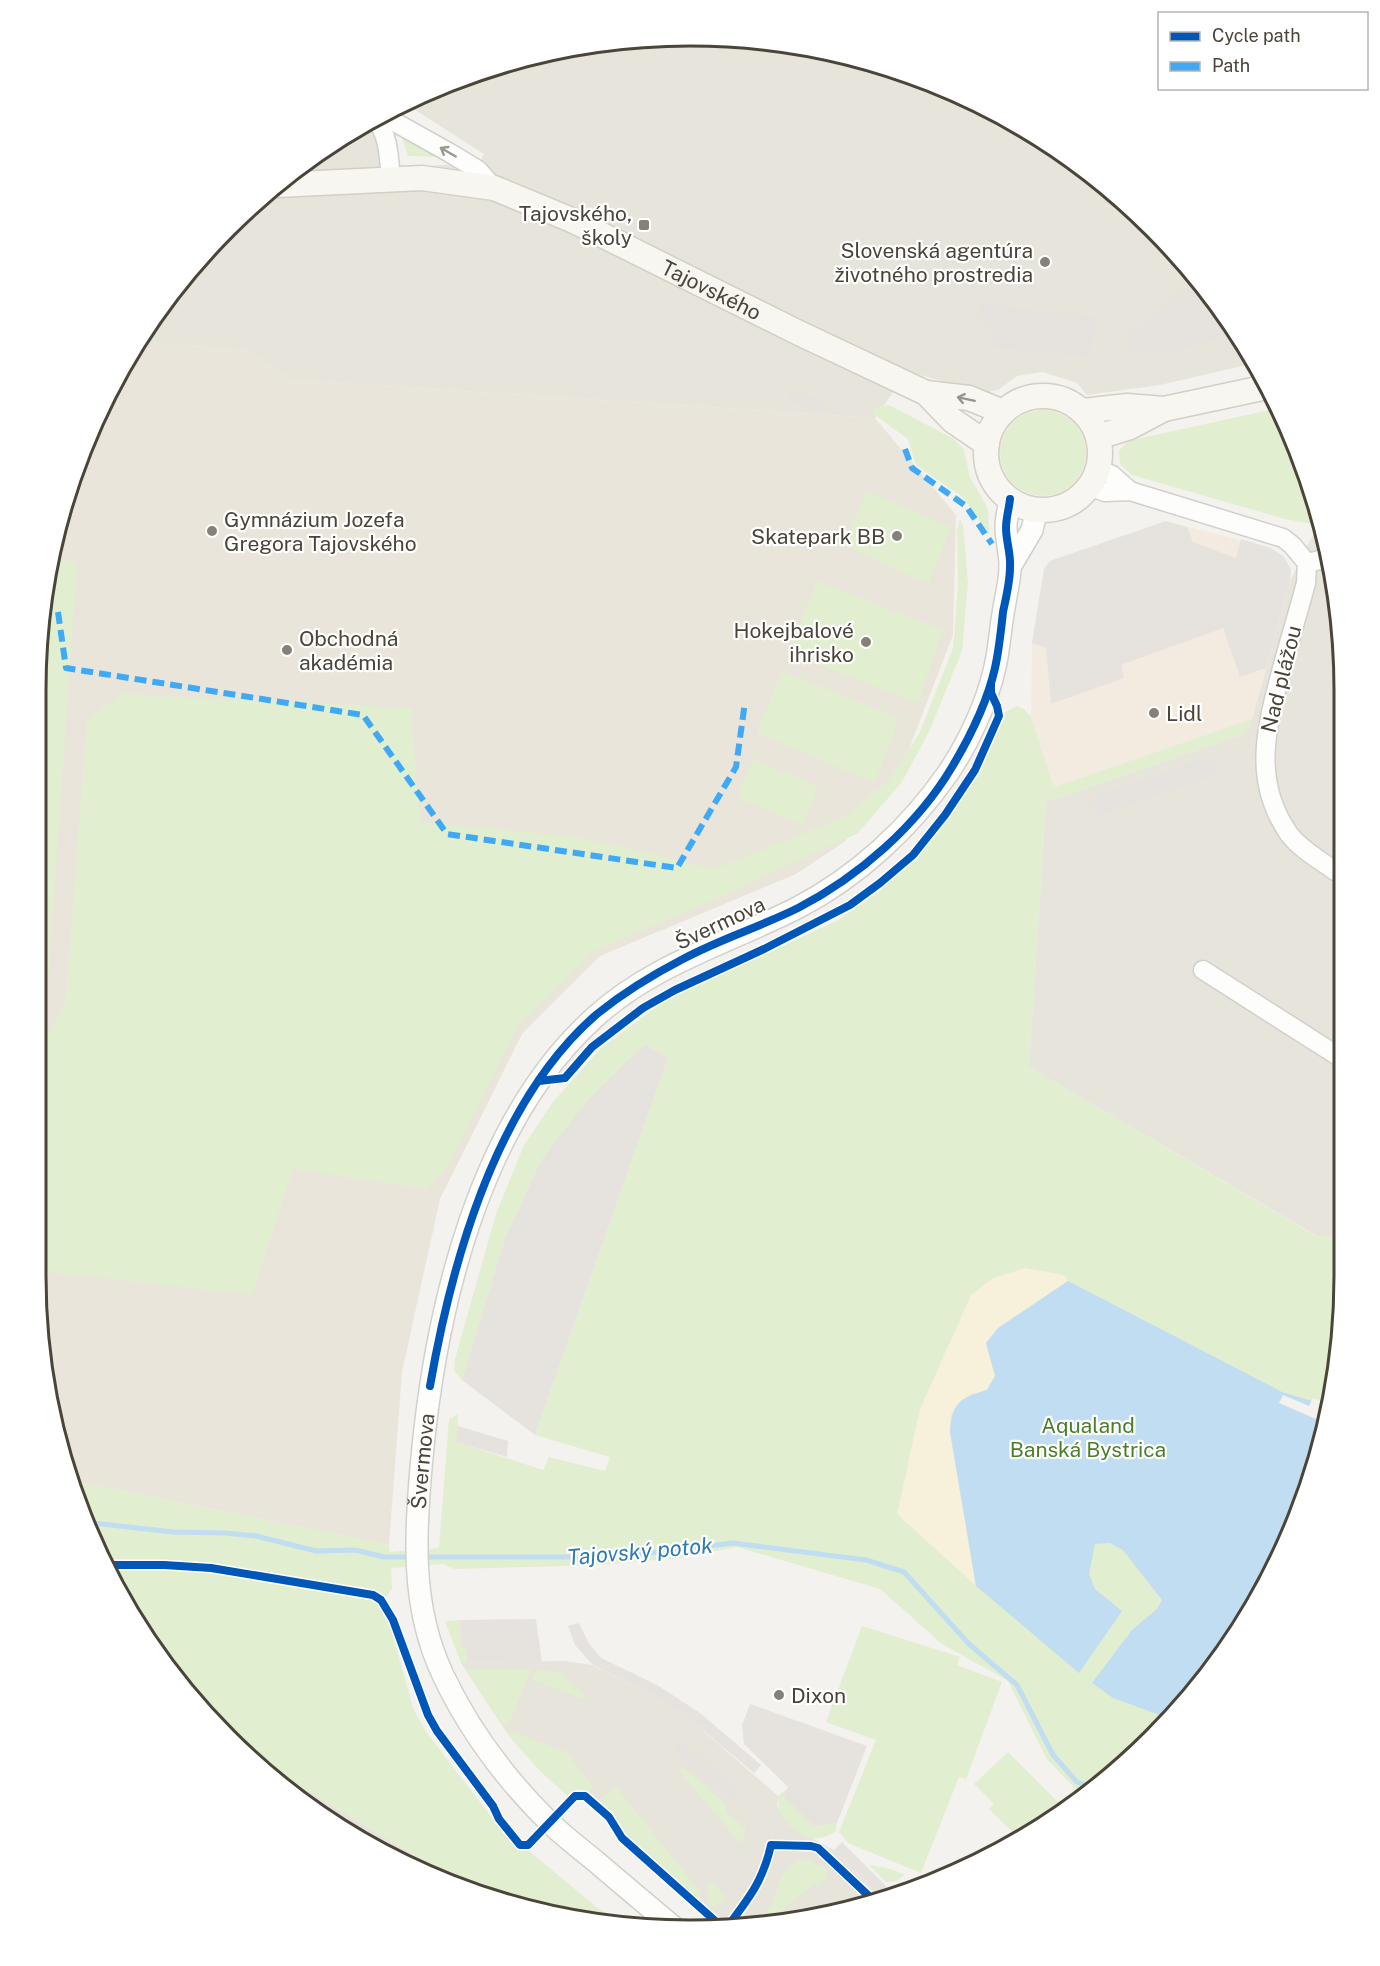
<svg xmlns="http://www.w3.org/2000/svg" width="1380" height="1966" font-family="'Public Sans',sans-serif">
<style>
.residential{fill:#e7e4dc}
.commercial{fill:#f3ebdf}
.education{fill:#eae5da}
.green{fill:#e1eecf}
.sand{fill:#f7f0da}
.parking{fill:#e6e3df}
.water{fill:#c0ddf1}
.pier{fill:#f4f2ee}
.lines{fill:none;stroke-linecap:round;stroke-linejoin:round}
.stream{stroke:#c0ddf1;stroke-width:5}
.minor-casing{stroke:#d2d0cb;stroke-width:21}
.tertiary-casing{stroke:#d2d0cb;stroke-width:24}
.secondary-casing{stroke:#d3cfc5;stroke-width:27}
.minor{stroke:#fdfdfc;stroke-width:18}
.tertiary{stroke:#fdfdfc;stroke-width:21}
.secondary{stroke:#f7f6f1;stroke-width:24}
.quiet{stroke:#3fa9f5;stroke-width:6;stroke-dasharray:12 6;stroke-linecap:butt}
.cycleway-casing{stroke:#fff;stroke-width:11}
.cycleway{stroke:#0057b8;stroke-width:8}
.oneway{stroke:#9b9791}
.oneway2{stroke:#98948c}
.poi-dot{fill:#868178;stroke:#fff;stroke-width:2}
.labels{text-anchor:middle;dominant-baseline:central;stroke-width:4.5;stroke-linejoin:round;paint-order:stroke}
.poi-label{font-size:21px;fill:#4b4439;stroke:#fff;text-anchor:end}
.street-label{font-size:21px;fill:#4b4439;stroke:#fff}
.park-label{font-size:21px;fill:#4a7f2a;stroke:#fff}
.water-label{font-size:22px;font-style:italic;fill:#2e7ab2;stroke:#fff}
.rim{fill:none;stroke:#4b4439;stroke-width:3}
</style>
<rect width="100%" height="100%" fill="#f4f2ee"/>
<g class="residential">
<polygon points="732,37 859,58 979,103 1088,171 1181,259 1245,353 1247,365 1160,385 1087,395 1077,383 1043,372 1017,376 998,390 981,393 908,371 875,418 291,380 249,351 139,342 198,259 259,199 363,124 389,112 392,169 480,162 484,154 406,104 479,71 604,42"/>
<polygon points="1321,519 1338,604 1342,1237 1317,1236 1029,1067 1046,802 1239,736 1250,726 1290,581"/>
<polygon points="564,1661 592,1665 652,1695 692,1721 778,1796 777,1806 798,1831 834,1850 880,1896 817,1917 723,1927 700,1901 625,1835 614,1816 588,1792 578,1789 567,1795 541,1772 507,1733 461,1663"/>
</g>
<polygon class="commercial" points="1166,521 1271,548 1283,556 1291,569 1290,581 1252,719 1054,787 1031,717 1032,643 1044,569 1050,561"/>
<polygon class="education" points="139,342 249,351 291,380 875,418 956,515 953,635 895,785 844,842 796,874 600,956 522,1034 440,1199 402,1372 389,1545 70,1480 58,1446 36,1276 36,979 47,982 76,563 50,558 86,440 124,363"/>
<g class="green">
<polygon points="404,136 440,157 408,156 402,138"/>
<polygon points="889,405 954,439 964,450 970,477 988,509 989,535 964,498 916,465 908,439 872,413 876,407"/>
<polygon points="1279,408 1321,519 1313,524 1285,519 1132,475 1120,464 1119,451 1125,444 1132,440"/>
<circle cx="1043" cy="453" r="43"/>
<polygon points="867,491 951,527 928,584 843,545"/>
<polygon points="960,519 963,525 968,583 962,651 929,732 902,782 858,833 713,900 594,951 517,1026 448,1166 426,1189 293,1169 252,1295 36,1271 36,1051 65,1005 87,719 123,694 411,708 420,822 579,837 714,869 844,817 889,780 920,732 953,648 958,585 957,529"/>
<polygon points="50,558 77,563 48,982 36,979 36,690"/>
<polygon points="817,581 943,630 918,703 789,653"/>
<polygon points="782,671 899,718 875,783 757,733"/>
<polygon points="1017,706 1024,709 1031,717 1054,787 1252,719 1247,732 1239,736 1046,802 1029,1067 1316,1236 1342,1237 1343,1318 1322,1445 1277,1565 1209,1674 1121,1767 1081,1795 1046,1758 1008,1681 942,1644 880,1589 737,1547 680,1558 601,1565 455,1569 443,1564 391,1568 392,1589 380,1606 389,1621 413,1708 427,1733 509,1840 519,1849 529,1851 599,1909 630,1926 605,1924 468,1888 247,1754 146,1639 86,1527 70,1480 389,1545 390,1552 439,1548 449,1419 458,1414 457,1442 543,1470 549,1457 605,1471 610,1457 535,1435 668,1058 645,1044 541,1160 505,1238 462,1380 454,1371 455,1359 496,1214 524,1145 553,1102 600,1049 663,1002 838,920 879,892 912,861 946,822 974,781 989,753 1004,713"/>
<polygon points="753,759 818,786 803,826 737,797"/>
<polygon points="460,1620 461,1648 466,1648 467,1663 461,1663 445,1621"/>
<polygon points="862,1626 960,1657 957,1665 1002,1682 966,1779 959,1777 921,1873 848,1843 839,1832 876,1740 826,1722"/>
<polygon points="465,1669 531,1669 510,1722 502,1725"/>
<polygon points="537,1669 561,1673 575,1687 583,1691 586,1700 533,1680"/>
<path d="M512 1731 566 1752 594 1787 588 1792 578 1789 567 1795C545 1776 525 1756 507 1733Z"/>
<polygon points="1008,1752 1063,1807 1018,1837 989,1809 994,1804 974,1784"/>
<polygon points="683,1767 725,1803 726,1811 746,1829 744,1840 740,1843 679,1771"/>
<polygon points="616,1786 700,1891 700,1901 625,1835 614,1816 598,1801"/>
<path d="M789 1787 814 1826 837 1823 836 1831C829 1836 819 1840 810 1838 791 1832 777 1815 778 1796Z"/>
<path d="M803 1859 811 1860 818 1866 822 1864 827 1870 825 1880 818 1885 815 1883 766 1923H757C760 1917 767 1911 771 1904 782 1885 778 1867 803 1859Z"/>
<polygon points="869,1865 891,1869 905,1875 896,1881 886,1882"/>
<polygon points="712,1882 726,1898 720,1904 709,1906 707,1886"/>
</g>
<polygon class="sand" points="1025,1268 1064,1275 1068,1281 998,1328 986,1343 995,1376 987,1390 970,1395 951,1414 950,1432 976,1586 897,1514 920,1409 971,1295 993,1278"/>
<g class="parking">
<polygon points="1198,283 1233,335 1165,354 1132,354 1127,335 1189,285"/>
<polygon points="980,303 1098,317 1090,357 989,347 991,332 978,314"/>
<polygon points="792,389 825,401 820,412 787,400"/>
<polygon points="1166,521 1187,527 1193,542 1236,558 1241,539 1271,548 1283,556 1291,569 1290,581 1266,668 1240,677 1223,628 1121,665 1124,678 1051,704 1046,648 1032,643 1044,569 1050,561"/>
<polygon points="1213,755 1219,774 1095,817 1089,798"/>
<polygon points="645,1044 668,1058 535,1435 462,1380 505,1238 541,1160 588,1100"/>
<polygon points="458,1426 508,1441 507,1457 456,1442"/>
<polygon points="536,1619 542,1662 467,1663 466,1648 461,1648 460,1620"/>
<polygon points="579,1623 588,1642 601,1658 657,1685 700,1713 761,1765 754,1773 692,1721 652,1695 593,1665 575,1645 568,1626"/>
<polygon points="750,1704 867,1746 837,1823 814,1826 783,1796 788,1787 744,1744 742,1725"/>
<polygon points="682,1740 739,1791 731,1800 674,1749"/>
<polygon points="247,1754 468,1888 439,1880 387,1854 338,1824 259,1768"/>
<polygon points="842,1842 892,1892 880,1896 834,1850"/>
</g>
<path class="water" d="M1068 1281 1282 1392 1328 1406 1322 1445 1277 1565 1209 1674 1168 1718 1113 1698 1092 1683 1132 1630 1157 1609 1162 1600 1123 1550 1110 1543 1095 1544 1089 1574 1095 1589 1122 1611 1079 1673 976 1586 950 1432C952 1403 959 1398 987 1390L995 1376 986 1343 998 1328Z"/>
<polygon class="pier" points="1283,1395 1309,1406 1313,1398 1329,1403 1325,1423 1279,1403"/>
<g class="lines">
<g class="stream">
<polyline points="84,1522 173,1532 225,1533 256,1536 316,1551 355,1550 384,1557 412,1557"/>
<polyline points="421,1557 617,1557 733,1543 866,1560 904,1572 969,1644 1017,1685 1053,1755 1077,1782 1092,1787"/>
</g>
<g class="minor-casing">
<g id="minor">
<polyline points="382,115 450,153 478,170 494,188"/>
<path d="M375 118C389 135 389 158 391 180"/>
<polyline points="1098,469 1112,475 1130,491"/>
<path d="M1089 486 1105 492 1130 491 1283 538 1292 545 1307 563 1306 583C1298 613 1289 642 1281 672 1266 729 1252 781 1289 834 1300 849 1320 860 1335 871L1340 872"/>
<polyline points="1307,563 1320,560 1328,554"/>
<polyline points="1203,970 1341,1058"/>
</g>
</g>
<g class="tertiary-casing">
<g id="tertiary">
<polyline points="1010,567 1032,530 1037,509"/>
<path id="s1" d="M676 1929C648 1906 621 1883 594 1860 578 1847 561 1834 547 1820 505 1778 468 1728 443 1675 410 1606 415 1531 422 1457 436 1308 479 1122 594 1018 651 965 728 943 797 908 857 877 910 828 948 773 969 742 987 703 995 667 999 650 1000 632 1003 614 1005 600 1009 585 1010 570 1011 556 1006 541 1006 526 1006 517 1009 508 1010 499"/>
</g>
</g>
<g class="secondary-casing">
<g id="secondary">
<path id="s2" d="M277 185 422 178 494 188 574 221 799 333 926 393 969 398 1003 412"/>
<polyline points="926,393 952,420 987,444"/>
<circle cx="1043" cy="453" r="57"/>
<polyline points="1083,411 1127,406 1164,409"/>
<polyline points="1098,437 1130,427 1164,409 1267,387"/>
</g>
</g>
<use href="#minor" class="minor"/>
<use href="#tertiary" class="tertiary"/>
<use href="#secondary" class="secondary"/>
<g class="quiet">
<polyline points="905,449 912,468 966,506 992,544"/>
<polyline points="58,612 66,668 363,715 447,834 677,868 736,767 745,702"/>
</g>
<g class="cycleway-casing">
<g id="cycleway">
<polyline points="539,1081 565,1078 592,1047 643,1008 675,990 764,949 850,905 880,883 913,855 945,815 975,770 999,716 997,706 991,693 991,684"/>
<path d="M430 1386C452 1260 496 1101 597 1014 623 993 654 974 683 959 720 939 760 927 798 908 858 877 917 826 952 767 970 737 987 703 995 668 999 650 1001 631 1003 612 1006 598 1010 582 1010 567 1011 554 1006 541 1006 528 1006 518 1009 509 1010 499"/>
<polyline points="107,1565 164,1565 211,1568 373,1595 381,1600 393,1620 428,1715 437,1731 493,1806 499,1819 520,1845 528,1845 575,1796 585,1796 609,1817 622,1838 722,1927"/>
<path d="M728 1926C749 1898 763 1881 771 1845L811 1846 818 1848 872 1899"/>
</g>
</g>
<use href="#cycleway" class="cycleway"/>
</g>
<defs><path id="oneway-shaft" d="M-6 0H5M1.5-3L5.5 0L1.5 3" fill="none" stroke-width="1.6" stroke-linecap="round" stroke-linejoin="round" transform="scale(1.5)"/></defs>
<use class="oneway" href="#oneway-shaft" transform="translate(448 152) rotate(-150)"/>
<use class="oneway2" href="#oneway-shaft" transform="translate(966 399) rotate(-168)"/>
<g class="poi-dot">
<rect x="638" y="219" width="12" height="12" rx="3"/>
<circle cx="1045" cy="262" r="6"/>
<circle cx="212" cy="531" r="6"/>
<circle cx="897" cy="536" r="6"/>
<circle cx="866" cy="642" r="6"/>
<circle cx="287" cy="650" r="6"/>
<circle cx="1154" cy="713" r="6"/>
<circle cx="779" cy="1695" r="6"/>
</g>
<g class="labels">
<g class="poi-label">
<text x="632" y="213">Tajovského,<tspan x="632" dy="24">školy</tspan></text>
<text x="1033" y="250">Slovenská agentúra<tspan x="1033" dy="24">životného prostredia</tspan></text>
<text x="224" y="519" text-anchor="start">Gymnázium Jozefa<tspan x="224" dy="24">Gregora Tajovského</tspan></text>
<text x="885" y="536">Skatepark BB</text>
<text x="854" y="630">Hokejbalové<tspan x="854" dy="24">ihrisko</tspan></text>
<text x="299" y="638" text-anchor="start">Obchodná<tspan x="299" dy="24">akadémia</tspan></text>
<text x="1166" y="713" text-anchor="start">Lidl</text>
<text x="791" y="1695" text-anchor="start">Dixon</text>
</g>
<g class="street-label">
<text stroke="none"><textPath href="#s2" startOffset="458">Tajovského</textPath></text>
<text transform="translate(1281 679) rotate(-76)">Nad plážou</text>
<text transform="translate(720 923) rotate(-25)">Švermova</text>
<text stroke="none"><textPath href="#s1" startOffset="566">Švermova</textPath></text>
</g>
<g class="park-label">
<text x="1088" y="1425">Aqualand<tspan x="1088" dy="24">Banská Bystrica</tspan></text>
</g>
<g class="water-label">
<text transform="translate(640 1551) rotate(-5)">Tajovský potok</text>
</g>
</g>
<path d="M0 0H1380V1966H0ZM690 46H690A644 644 0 0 1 1334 690V1276A644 644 0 0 1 690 1920H690A644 644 0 0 1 46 1276V690A644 644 0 0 1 690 46Z" fill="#fff" fill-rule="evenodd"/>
<path class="rim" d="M690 46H690A644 644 0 0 1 1334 690V1276A644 644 0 0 1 690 1920H690A644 644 0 0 1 46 1276V690A644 644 0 0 1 690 46Z"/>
<rect x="1158" y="12" width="210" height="78" fill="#ffffff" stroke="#b7b4b0" stroke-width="1.5"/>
<rect x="1170" y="32" width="30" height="9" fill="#0057b8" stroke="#b7b4b0" stroke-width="1.5"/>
<text x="1212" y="42" font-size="18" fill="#4b4439">Cycle path</text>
<rect x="1170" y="62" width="30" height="9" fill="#3fa9f5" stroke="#b7b4b0" stroke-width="1.5"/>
<text x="1212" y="72" font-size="18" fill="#4b4439">Path</text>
</svg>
